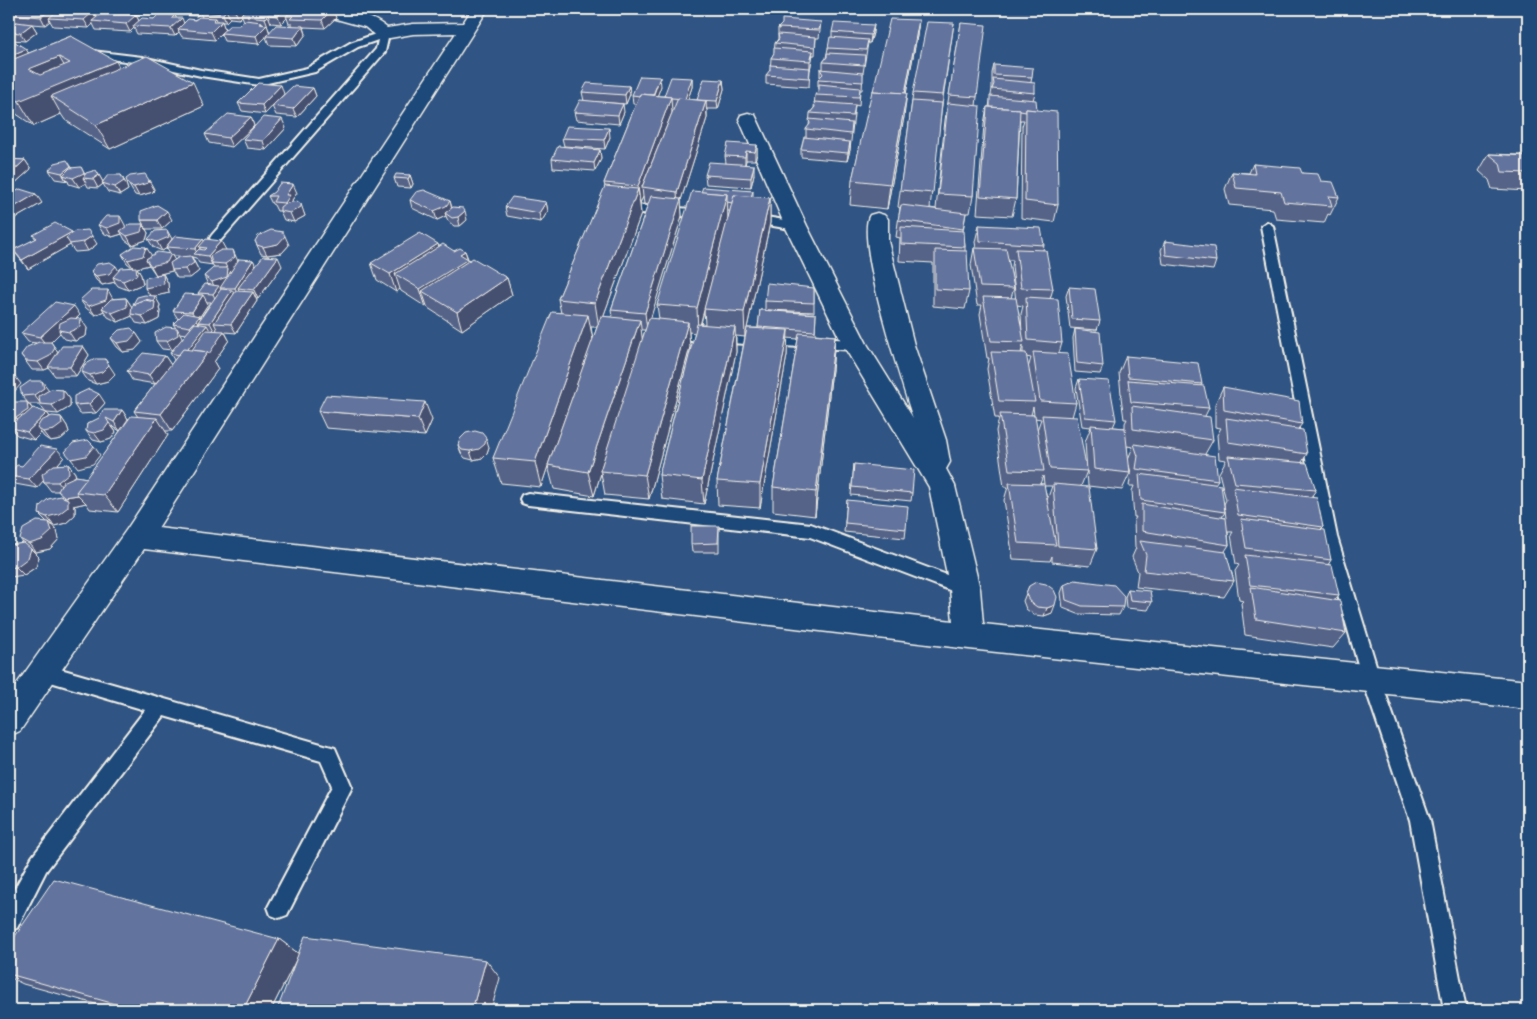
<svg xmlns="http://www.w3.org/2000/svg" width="1537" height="1019" font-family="Sriracha,sans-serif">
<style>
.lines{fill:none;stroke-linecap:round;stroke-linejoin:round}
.lane-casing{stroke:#f4f1e8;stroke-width:4}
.street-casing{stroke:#f4f1e8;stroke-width:3}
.lane{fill:#1f4a7a;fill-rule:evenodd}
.street{fill:#1f4a7a;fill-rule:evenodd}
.wall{fill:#546388;stroke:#f4f1e8;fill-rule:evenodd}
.shaded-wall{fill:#45506f;stroke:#f4f1e8}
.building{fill:#62739e;stroke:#f4f1e8;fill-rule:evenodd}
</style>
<rect width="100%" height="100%" fill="#305483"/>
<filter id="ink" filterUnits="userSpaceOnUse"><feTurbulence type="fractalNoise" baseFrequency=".02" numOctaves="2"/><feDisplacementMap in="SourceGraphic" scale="10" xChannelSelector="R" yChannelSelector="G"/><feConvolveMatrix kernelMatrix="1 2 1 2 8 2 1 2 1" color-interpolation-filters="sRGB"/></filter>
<g filter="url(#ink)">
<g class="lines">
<g class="lane-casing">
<g id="lane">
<polygon points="384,31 389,34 385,52 220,241 212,241 210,238 212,235 376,49 378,40 358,47 315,72 259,85 201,76 142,63 84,56 79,53 84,50 142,57 201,70 259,79 307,68 350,43"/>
<polygon points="619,204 707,210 713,214 707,218 615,211 613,208"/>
<polygon points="749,214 796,222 802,226 796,230 745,221 743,218"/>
<polygon points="1267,222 1273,226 1337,537 1380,678 1430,820 1466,1010 1444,1010 1410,820 1362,678 1321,537 1261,226"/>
<polygon points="570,326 855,340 860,342 862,345 860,348 855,350 565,334 563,331 565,328"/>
<polygon points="528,493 811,524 971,584 974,589 971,594 965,596 810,537 528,505 522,503 520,499 522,495"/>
<polygon points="43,664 335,748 352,787 287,915 279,918 271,915 268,907 332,786 321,761 164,716 46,871 17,928 9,931 9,899 32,857 145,710 37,678 34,672 37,666"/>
</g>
</g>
<g class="street-casing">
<path id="street" d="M301 9C330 7 365 9 387 28L413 24 463 23 472 9H488L158 528 953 621 950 589 929 487 843 345 785 226 739 119 741 115 748 113 755 115 757 119 807 226 867 344 913 418C903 387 854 237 870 215L877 213 884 215 888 219V241L914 345 946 440 950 462 946 469 955 486 980 589 983 624 1528 681V709L969 649 144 549 20 731 9 736V695L127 529 456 33 413 34 384 39 378 38 365 27 322 15 303 12Z"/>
</g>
<use href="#lane" class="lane"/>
<use href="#street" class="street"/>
</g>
<g class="wall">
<path d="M9 9H52L54 13 65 11 68 9H102L98 12 89 11 97 18 119 10 118 9H160L154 14 145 13 142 15 131 14 136 15 139 21 154 19 171 15 170 12H167L165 9H290L291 12 336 18 325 28 304 27 306 34 297 46 269 45 266 37 259 44 224 41 221 34 215 40 182 37 179 32 175 36 137 34 134 28 130 32 96 30 93 24 89 28 53 26 50 21 45 25 32 24 37 32 25 41 12 40 29 53 71 36 119 68 204 106 110 149 65 120 61 114 34 126 9 109ZM200 13 202 17 184 23 176 18 175 15 197 16ZM242 16 244 21 239 25 225 29 222 22H226L230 18 239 19ZM287 18 289 24H292L293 26 270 32 267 26 271 23 281 24Z"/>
<polygon points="919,20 917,36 906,93 904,117 887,209 850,205 852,180 873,91"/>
<polygon points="821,22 819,38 816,38 815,55 813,55 812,59 810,70 809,87 766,84 766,75 770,71 771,58 774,53 775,43 778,39 778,28"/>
<polygon points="954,23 941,112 930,208 936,209 945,120 961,23 977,97 976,106 973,196 970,213 966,213 963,231 965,247 965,251 969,291 965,309 933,306 933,263 899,261 900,238 896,237 900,208 898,207 913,93"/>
<polygon points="832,32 873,33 870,43 868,43 863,73 862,90 860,90 859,106 855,105 850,150 847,161 801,157 801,149 806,138 806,129 809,126 810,113 814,108 815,95 818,91 818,79 820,77 820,69 823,69 823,62 826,58 828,48 832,38"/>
<polygon points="994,65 1032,77 1031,82 1035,93 1033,100 1058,205 1054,222 1021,218 1022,126 1024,120 1020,120 1016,199 1012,216 977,214 984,124 987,107 989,107 992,89 992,73"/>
<path d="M692 78V87L688 99 697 100 723 80 724 89 718 109H707V118L681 200 682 216 650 319H659L657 305 701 192 753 191V197L770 198V223L747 328H758L760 310H765V301L814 288V312L768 310 816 314 815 334 835 336 833 361 815 516 773 511V487L798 339 787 338V355L760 508 718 505 717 481 745 337 736 336V352L704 504 662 499 659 475 695 333 689 332 690 347 649 499 605 495 601 473 594 496 554 489 548 466 541 487 501 483 493 458 561 313 558 299 605 187 604 183 636 104H633L632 95 661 86 657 96H664ZM643 197 644 204 648 205 611 310 612 317H603L641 214 640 203ZM727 211H730L728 219ZM704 310 705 324H701ZM591 327H597L593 339ZM641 330H645L642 340Z"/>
<polygon points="629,86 630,94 626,104 584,101 582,92"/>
<polygon points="313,88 316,96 297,117 276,115 272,106"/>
<polygon points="284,94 265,114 242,111 238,103"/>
<polygon points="574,112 624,112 619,124 576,120"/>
<polygon points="251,117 254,126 232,147 209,143 205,134"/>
<polygon points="286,128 266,150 247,148 243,139"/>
<polygon points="610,137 605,149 564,146 562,138"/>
<polygon points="757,145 757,154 755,160 746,160 745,164 754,174 751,187 706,184 705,175 726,163 725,156"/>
<polygon points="1528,146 1528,191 1492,189 1489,180 1479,171 1489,154 1523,155"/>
<polygon points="600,150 601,159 595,171 553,168 552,159"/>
<polygon points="9,159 25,160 31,169 14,184 9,184"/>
<polygon points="1253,164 1302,173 1321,181 1339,197 1330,215 1328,214 1324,223 1276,219 1273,209 1229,205 1225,189 1232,172 1249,173"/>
<polygon points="72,168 85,174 99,175 103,182 121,175 126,184 128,190 120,195 108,192 103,184 98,188 88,187 86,183 79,187 69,184 68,181 55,179 49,170"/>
<polygon points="410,175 413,184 411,188 397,187 394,178"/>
<polygon points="127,182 154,189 153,192 139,196 135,195"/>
<polygon points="297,193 292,200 293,202 304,213 305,216 294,222 284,220 280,211 277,211 274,205 272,204 268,196"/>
<polygon points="9,196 42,203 14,219 9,216"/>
<polygon points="410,200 450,201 452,208 467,220 460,226 454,226 448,221 446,216 437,220 412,208"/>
<polygon points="546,202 548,211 541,222 507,216 505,207"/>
<polygon points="141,220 172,220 162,229 146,229"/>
<polygon points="143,224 148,233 146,240 132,245 125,240 122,234 112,237 103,233 98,225 125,225 125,227"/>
<path d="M979 225 1044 245 1043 250 1053 289 1050 299 1062 343 1059 353 1076 403 1072 417 1087 471 1085 442 1091 427 1082 426 1076 388 1079 379 1116 420 1113 427 1125 428V423L1127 419H1124L1121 397 1122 394H1121L1119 373 1126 356 1202 384 1201 386 1209 408 1205 416 1213 440 1205 454 1218 480 1215 484 1225 512 1222 517 1226 518 1224 504 1226 500 1219 473 1226 460 1219 459 1217 435 1221 428 1215 427V404L1223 387 1302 424 1298 429 1307 454 1302 462 1316 490 1311 497 1323 527 1321 529 1331 560 1328 565 1339 595 1335 600 1346 633 1333 648 1245 635 1241 603 1243 601 1239 600 1235 571 1239 565 1236 564 1231 535 1233 532H1228L1229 545 1225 551 1234 581 1224 597 1136 587 1138 572 1132 557 1136 548H1135L1134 521 1136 517H1134L1132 491 1134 486H1129L1131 473 1129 465 1130 473 1122 490 1088 486 1087 471 1081 486 1097 549 1090 566 1052 562V556L1050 561 1013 559 1004 500 1008 487H1004L996 431 999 418H995L987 369 989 358H987L980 314 982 305H977L971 265 974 248H976L975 242ZM1008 260H1013L1012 266 1016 302 1011 298 1014 288ZM1017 305 1023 306 1021 314 1022 335ZM1023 345V353H1021ZM1026 357 1031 358 1028 368ZM1033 407 1034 415H1031ZM1035 418 1041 419 1037 430ZM1127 446 1133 447 1128 459ZM1043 476 1044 484H1040ZM1044 486H1052L1047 500Z"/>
<polygon points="73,233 97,244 88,251 75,252 70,245 28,269 13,250 36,239 33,235"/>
<path d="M148 239H203L204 241H221L225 250 238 261 253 260 256 265 282 266 258 299H256L257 301 236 333 225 332 229 340 214 362 218 369 172 431H165L168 435 118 512 90 509 86 503 73 506 75 507V515L66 523 54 526 50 524 57 531 59 539 50 549 36 552 32 550 39 557 36 567 24 575 11 577 9 575V546L23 543 20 539 47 522 39 514 62 496 58 491H51L44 482 43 480 37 488 15 484 9 477V476L22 466 64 457 57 465 68 464 75 473V476L87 478 120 431 112 426 116 432 111 439 101 442 93 440 86 431 87 424 122 410 128 419 138 417 134 411 168 368 155 384 132 380 127 371 165 356 171 365 174 360 170 353 172 350 162 349 156 341 176 328 173 324 178 319 173 311 199 295 198 293 208 285 204 276 214 268 213 265 199 263 196 258 192 257 199 271 190 278H177L172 270V271L156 275 149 265 137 268 141 275 143 284 128 290 118 286 115 282 102 285 96 280 91 271H118L132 267 127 263 122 254 146 247 151 256 170 253 167 248 162 251 153 247ZM172 256H178L183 257 174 260ZM206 302H211L201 317 200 316 208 304ZM179 333 186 334 182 339Z"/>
<polygon points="255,241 289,245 282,253 267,255 261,254"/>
<polygon points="1165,241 1216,261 1213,270 1163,264 1161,250"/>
<polygon points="439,246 454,251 465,251 469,261 507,278 512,295 462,330 428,308 427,306 426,307 401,291 400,289 396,292 377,280 371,263"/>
<polygon points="163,274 168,283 169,293 154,296 160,305 159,309 160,311 159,319 147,325 136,323 132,316 118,322 108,317 104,311 95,315 86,308 80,300 126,298 132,307 132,309 150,295 145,288"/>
<polygon points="1069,287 1100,321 1097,330 1070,328 1066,296"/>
<polygon points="80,315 76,319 87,328 86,336 75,341 65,339 60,333 51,342 58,352 83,346 89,355 76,376 55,376 49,368 44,370 32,370 21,355 36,343 28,342 21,333"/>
<polygon points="1075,329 1103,366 1100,374 1075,372 1073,338"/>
<polygon points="136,333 142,342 135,350 123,352 117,347 111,338"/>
<polygon points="82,372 115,374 108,381 96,384 88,381"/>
<path d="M49 390H63L70 399V407L58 414 47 413 50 417H61L67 426 69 432 61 439 50 441 44 437 41 433 34 440 17 435 9 427 10 426 9 424V406L27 402 29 404 22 396ZM29 404H39L46 413 33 409Z"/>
<polygon points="105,403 96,413 80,414 74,405"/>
<polygon points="318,411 432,420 425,436 326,428"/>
<polygon points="458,445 489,447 487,453 482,458 473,460 465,458 461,453"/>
<polygon points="854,464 912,493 911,501 851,495"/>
<polygon points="847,500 906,529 905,538 844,532"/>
<polygon points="719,526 719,552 692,552 691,544"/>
<polygon points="1064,585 1123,607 1119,615 1078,614 1063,608 1061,593"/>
<polygon points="1029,586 1052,613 1044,616 1034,615 1026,609 1023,601"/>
<polygon points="1128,589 1152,602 1148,610 1126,608 1125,597"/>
<polygon points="279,939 299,954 271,1010 117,1010 23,984 9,977 9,945"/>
</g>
<g class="shaded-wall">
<polygon points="52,9 56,17 49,18 50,21 45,25 41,17"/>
<polygon points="86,9 88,9 91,14 94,11 98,20 92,21 93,24 89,28 84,20 84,11"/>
<polygon points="139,9 143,9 145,13 142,15"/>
<polygon points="151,9 160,9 154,14"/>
<polygon points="193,9 204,9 198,9 200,13 197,16"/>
<polygon points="238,9 247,9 241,14 242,16 239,19 235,11"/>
<polygon points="285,9 290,9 291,14 286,16 287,18 281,24 278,16"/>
<polygon points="333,9 336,18 325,28 322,20"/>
<polygon points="226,10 230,18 226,22 223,14"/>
<polygon points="129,11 133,18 136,15 140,23 133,26 134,28 130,32 126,24 126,14"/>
<polygon points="175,15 178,22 182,18 185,26 178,29 179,32 175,36 171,28 172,18"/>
<polygon points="268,15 271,23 268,26 265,18"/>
<polygon points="216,18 219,25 222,21 225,30 215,40 211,32 213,21"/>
<polygon points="919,20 917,36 903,110 905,93"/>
<polygon points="262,22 264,28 267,25 270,34 266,36 266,37 259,44 256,36 259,24"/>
<polygon points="32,24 37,32 25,41 20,33"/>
<polygon points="874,25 873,33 870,43 871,35"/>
<polygon points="303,26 306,34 297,46 294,38"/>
<polygon points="26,49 36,66 59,57 72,79 116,61 128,85 51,96 61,114 34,126 9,85 9,56"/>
<polygon points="813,51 812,59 810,70 810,61"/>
<polygon points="660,77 661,86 654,105 653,97"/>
<polygon points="692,78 692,87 685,108 684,99"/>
<polygon points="723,80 724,89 718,109 717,101"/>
<polygon points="193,82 204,106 110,149 96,125"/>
<polygon points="281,85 284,94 265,114 262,105"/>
<polygon points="629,86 630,94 626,104 625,95"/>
<polygon points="313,88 316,96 297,117 293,109"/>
<polygon points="907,93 904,117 887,209 890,184"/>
<polygon points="671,97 672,113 642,187 643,197 640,203 638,186"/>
<polygon points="706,101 707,118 681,200 682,216 647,330 645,313 678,208 677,192"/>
<polygon points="623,104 624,112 619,124 618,115"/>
<polygon points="251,117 254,126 232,147 228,138"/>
<polygon points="282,119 286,128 266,150 263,141"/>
<polygon points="609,128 610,137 605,149 604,140"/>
<polygon points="850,142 850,150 847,161 848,153"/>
<polygon points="757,145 757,154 755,160 755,152"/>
<polygon points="600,150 601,159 595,171 594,163"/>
<polygon points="746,151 746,160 745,166 745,157"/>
<polygon points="25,160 31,169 14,184 9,176 9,175"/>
<polygon points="754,165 754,174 751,187 751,178"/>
<polygon points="71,166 77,175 63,175 67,182 62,173"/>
<polygon points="81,167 87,179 83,178 86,183 79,187 73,178"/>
<polygon points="99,175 104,184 102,183 103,184 98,188 93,179"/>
<polygon points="121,175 126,184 128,190 120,195 115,187"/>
<polygon points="410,175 413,184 411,188 408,179"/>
<polygon points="149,180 154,189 153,192 139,196 134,187"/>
<polygon points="293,184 297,193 292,200 294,204 289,211 285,203 286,195"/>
<polygon points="638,189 641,214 599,328 595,303"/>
<polygon points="36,194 42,203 14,219 9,212 9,210"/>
<polygon points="727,194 728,219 698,333 697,308"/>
<polygon points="770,198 770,223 745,337 744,312"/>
<polygon points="450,201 452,210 445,213 446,216 437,220 434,211"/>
<polygon points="546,202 548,211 541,222 539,213"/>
<polygon points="301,204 305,216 294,222 290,213"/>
<polygon points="167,211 172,220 162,229 157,220"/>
<polygon points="465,211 467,220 460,226 458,217"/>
<polygon points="120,216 125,225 126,232 120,231 122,234 112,237 107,228"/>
<polygon points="143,224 148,233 146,240 132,245 127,236"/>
<polygon points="167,230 172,239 166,247 167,248 162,251 157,242"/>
<polygon points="72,232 77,240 70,244 70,245 28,269 22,260"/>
<polygon points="92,236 97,244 88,251 83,242"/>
<polygon points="285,236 289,245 282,253 267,255 263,247"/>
<polygon points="203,239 208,248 199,247 203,254 198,255 195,249"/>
<polygon points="221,241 226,250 212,263 212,265 208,256"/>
<polygon points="438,244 444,261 395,274 400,289 396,292 390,274"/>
<polygon points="146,247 152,256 146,259 149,265 137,268 141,275 143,284 128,290 123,281 134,269 128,260"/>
<polygon points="233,250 240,266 230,272 232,277 220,288 224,295 217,303 213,294 216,290 212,282 228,270 225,264"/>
<polygon points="465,251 473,276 422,291 427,306 426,307 420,289 460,254"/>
<polygon points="171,254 176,262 172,271 156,275 151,266"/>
<polygon points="191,256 199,271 190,278 185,269"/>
<polygon points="278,257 282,266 258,299 254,290"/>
<polygon points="253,260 258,269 238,288 241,295 240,297 235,288"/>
<polygon points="116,266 121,275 113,277 115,282 102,285 96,276"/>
<polygon points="163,274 168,283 169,293 151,297 145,288"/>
<polygon points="507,278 512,295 462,330 457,312"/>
<polygon points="108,290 113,299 102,308 104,311 95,315 89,306"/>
<polygon points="232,290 237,299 214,323 217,329 215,332 210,323"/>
<polygon points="253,292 257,301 236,333 231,324"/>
<polygon points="203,295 208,304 199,318 200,316 204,322 198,322 202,329 195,336 190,327 197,320 192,312"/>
<polygon points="155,296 160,305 159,309 160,311 159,319 147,325 142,316 155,303 154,301"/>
<polygon points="126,298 132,307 132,314 131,314 132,316 118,322 112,313"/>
<polygon points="145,299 150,308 139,313 133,304"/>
<polygon points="74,306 80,315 63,331 59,330 60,333 47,346 40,337"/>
<polygon points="588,315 593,340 548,465 548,466 541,487 535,462"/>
<polygon points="81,319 87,328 86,336 75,341 69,332"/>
<polygon points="640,320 643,345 600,471 601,473 594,496 588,472"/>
<polygon points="688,322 690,347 649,499 645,475"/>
<polygon points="207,325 212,334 197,353 183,355"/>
<polygon points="735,327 736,352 704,504 702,480"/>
<polygon points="177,328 182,337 183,344 172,350 167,341"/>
<polygon points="788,330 787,355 760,508 760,484"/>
<polygon points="224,331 229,340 214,362 218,369 172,431 161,414"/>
<polygon points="136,333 142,342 135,350 123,352 117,343"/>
<polygon points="835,336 833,361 815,516 816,492"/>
<polygon points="83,346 89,355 76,376 70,367"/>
<polygon points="55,348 62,357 48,367 49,368 44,370 38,362"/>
<polygon points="165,356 171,365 155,384 149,375"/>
<polygon points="105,359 115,374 108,381 96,384 90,375"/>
<polygon points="14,375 21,384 14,392 9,394 9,382"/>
<polygon points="42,381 49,390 50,397 41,404 34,395"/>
<polygon points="63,390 70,399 70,407 58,414 52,405"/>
<polygon points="99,394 105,403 96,413 89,404"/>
<polygon points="27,402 34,411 23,427 16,418"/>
<polygon points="425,402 432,420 425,436 418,419"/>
<polygon points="122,410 128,419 120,431 114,422"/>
<polygon points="47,413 54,422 37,428 41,433 34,440 27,432"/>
<polygon points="61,417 67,426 69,432 61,439 50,441 43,432"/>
<polygon points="157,418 168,435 118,512 104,495"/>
<polygon points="109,423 116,432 111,439 101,442 94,433"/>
<polygon points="486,438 489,447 487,453 482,458 473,460 470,451"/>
<polygon points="94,446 100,455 93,464 78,468 71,459"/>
<polygon points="57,449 64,457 37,488 29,479"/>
<polygon points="68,464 75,473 77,482 65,491 58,482"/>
<polygon points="78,495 86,503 73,506 75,507 75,515 66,523 54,526 47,517 65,497"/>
<polygon points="49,522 57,531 59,539 50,549 36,552 29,544"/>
<polygon points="31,549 39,557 36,567 24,575 16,567"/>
<polygon points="1055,605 1052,613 1044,616 1047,608"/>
<polygon points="279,939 299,954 271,1010 243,1010"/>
<polygon points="486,960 500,978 491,1010 472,1010"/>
</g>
<g class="building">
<polygon points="11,9 51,9 41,17 9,14 9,11"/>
<polygon points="68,9 86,9 84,11 94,11 84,20 49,18 57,11 65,11"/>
<polygon points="198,9 238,9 235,11 226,10 223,14 203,12 206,10"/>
<polygon points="246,9 285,9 278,16 268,15 265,18 247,16 249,14 241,14"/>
<polygon points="294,9 333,9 322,20 290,19 293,16 286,16"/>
<polygon points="113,10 129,11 126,14 136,15 126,24 92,21 102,13 109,14"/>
<polygon points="159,14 175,15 172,18 182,18 171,28 133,26 142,18 154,19"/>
<polygon points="199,17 216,18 213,21 222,21 211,32 178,29 188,19 195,20"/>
<polygon points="782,19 821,22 819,30 778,28 782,24"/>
<polygon points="890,19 919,20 905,93 873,91"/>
<polygon points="245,20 262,22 259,24 267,25 256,36 221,33 230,25 239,25"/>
<polygon points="9,21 32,24 20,33 9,32"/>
<polygon points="927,22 954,23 943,95 913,93"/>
<polygon points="834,23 874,25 871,35 832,32"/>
<polygon points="961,23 986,25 977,97 949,95"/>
<polygon points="276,25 303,26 294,38 266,36"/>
<polygon points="778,34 816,37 815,47 775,43 779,39"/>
<path d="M71 36 116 61 19 101 9 95V61ZM59 57 70 63 40 75 29 69Z"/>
<polygon points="830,37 868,40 866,50 828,48"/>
<polygon points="9,38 26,49 9,56"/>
<polygon points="774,48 813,51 810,61 771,58 774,53"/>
<polygon points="827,53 865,55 864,65 823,62 827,57"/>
<polygon points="147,56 193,82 96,125 51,96"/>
<polygon points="770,65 810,68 809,78 766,75 770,70"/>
<polygon points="994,65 1033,68 1032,77 994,75"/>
<polygon points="820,69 863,73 863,82 818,79 823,74"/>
<polygon points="640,76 660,77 653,95 640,94 640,96 632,95"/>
<polygon points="671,77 692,78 685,99 671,98 671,97 664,96"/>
<polygon points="704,79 723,80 717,101 697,100"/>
<polygon points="993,79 1035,83 1035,93 992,89 994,84"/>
<polygon points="258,83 281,85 262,105 238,103"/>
<polygon points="587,83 629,86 625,95 582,92"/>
<polygon points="819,84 860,88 859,97 815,95 819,90"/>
<polygon points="293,86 313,88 293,109 272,106"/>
<polygon points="872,91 907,93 890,184 852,180"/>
<polygon points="640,94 671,97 638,186 604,183"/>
<polygon points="990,96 1036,100 1037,110 1026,109 1026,112 1020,111 1020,109 990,107"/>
<polygon points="678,98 706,101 677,192 642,187"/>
<polygon points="580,100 623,104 618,115 574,112"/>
<polygon points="912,101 942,103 933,193 900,190"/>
<polygon points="814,102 855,105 853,116 810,113 815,107"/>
<polygon points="948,103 980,106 973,196 938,194"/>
<polygon points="987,107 1020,109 1016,199 980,196"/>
<polygon points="1026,109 1057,112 1058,205 1025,201"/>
<polygon points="228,114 251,117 228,138 205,134"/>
<polygon points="263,117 282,119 263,141 243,139"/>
<polygon points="809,119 852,123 851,134 806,129 810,124"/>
<polygon points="567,126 609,128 604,140 562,138"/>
<polygon points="804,137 850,142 848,153 801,149"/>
<polygon points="728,143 757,145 755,152 746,151 745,157 725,156"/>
<polygon points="558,146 600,150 594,163 552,159"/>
<polygon points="1489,154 1528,156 1528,173 1502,172 1500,163"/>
<polygon points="9,159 25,160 9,175"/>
<polygon points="67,160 71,166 62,173 49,170 55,163"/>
<polygon points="709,162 754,165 751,178 705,175"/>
<polygon points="1253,164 1300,168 1302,173 1318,174 1321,181 1333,182 1339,197 1329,196 1332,206 1284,202 1281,192 1236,188 1232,172 1255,174"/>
<polygon points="81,167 84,173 73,178 63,175 70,168"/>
<polygon points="96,170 99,175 93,179 83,178 86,173"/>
<polygon points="145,174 149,180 148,183 134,187 130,186 127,182 126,179 130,176"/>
<polygon points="396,174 410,175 408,179 394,178"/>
<polygon points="108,175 121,175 124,181 115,187 102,183"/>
<polygon points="280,183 293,184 286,195 290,195 285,203 273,202 276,196 268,196 274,192"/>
<polygon points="605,186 638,189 595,303 558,299"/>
<polygon points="703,187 753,191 751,197 734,195 732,203 727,202 727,194 701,192"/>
<polygon points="20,189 36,194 9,210 9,196"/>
<polygon points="424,190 450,201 446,206 434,211 410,200 416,192"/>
<polygon points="692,191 727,194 697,308 657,305"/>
<polygon points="734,195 770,198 744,312 704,309"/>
<polygon points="651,196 681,199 645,313 611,310"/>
<polygon points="512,197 546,202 539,213 505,207"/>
<polygon points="297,201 301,204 301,207 290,213 280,211 280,207 284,204"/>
<polygon points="157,205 167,211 157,220 141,220 141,211"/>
<polygon points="901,205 966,213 963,229 898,220"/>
<polygon points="453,207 463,208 465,211 458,217 452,218 445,213"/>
<polygon points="106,216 120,216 120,223 107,228 98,225"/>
<polygon points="55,223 72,232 22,260 13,250 37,238 33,235"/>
<polygon points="130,224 143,224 141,232 127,236 120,231"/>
<polygon points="979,225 1041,228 1044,245 980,241"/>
<polygon points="901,227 964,231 965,247 901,244"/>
<polygon points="88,230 92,236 83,242 70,244 66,238 75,231"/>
<polygon points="167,230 169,237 157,242 148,239 155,231"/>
<polygon points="271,230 283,232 285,236 278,244 263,247 257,245 255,241 258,236"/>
<polygon points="420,233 438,244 390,274 371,263"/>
<polygon points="175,236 203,239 195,249 166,247"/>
<polygon points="206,239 221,241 208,256 194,254 199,249 204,250 206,248 199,247"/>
<polygon points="1165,241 1214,247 1216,261 1166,255"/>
<polygon points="443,244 454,251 460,248 465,251 460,254 468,259 420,289 395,274"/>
<polygon points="134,246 146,247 143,256 128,260 122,254"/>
<polygon points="974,248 1006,249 1014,288 980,287"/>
<polygon points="1016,249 1046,250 1053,289 1021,288"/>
<polygon points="221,250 233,250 235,257 225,264 212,263 210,256"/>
<polygon points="935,250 967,251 969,291 935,289"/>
<polygon points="157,252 171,254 167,262 151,266 146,259"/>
<polygon points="191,256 194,263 185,269 172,270 170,263 179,257"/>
<polygon points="263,256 278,257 254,290 238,288"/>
<polygon points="473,258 507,278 457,312 422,291"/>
<polygon points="239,259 253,260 235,288 220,288"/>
<polygon points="110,262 116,266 109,274 96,276 91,271 97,264"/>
<polygon points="136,267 137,275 123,281 113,277 121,268"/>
<polygon points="213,268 228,268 227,277 212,282 204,276"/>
<polygon points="163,274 164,284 145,288 145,278"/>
<polygon points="767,283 814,288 814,303 765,301"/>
<polygon points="205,284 219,286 213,294 198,293"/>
<polygon points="1069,287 1095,289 1100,321 1072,319"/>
<polygon points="221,289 232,290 210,323 198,322"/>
<polygon points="91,290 108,290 106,300 89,306 80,300"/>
<polygon points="236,291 253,292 231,324 214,323"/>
<polygon points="184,294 203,295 192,312 173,311"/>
<polygon points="145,295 155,296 154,301 145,299 133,304 137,297"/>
<polygon points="983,297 1016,298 1024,342 991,341"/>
<polygon points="1026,297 1058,299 1062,343 1028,340"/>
<polygon points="126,298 127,307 112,313 102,308 111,299"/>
<polygon points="145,300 155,302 154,310 142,316 131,314 132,306"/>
<polygon points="55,302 74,306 40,337 21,333"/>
<polygon points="760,310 816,314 815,331 758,327"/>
<polygon points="552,312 588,315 535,462 493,458"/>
<polygon points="184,313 200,316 190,327 173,324"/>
<polygon points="601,316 640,320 588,472 548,465"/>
<polygon points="71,318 81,319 80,327 69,332 59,330 60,323"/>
<polygon points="649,318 688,322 645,475 600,471"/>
<polygon points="195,323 207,325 187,350 183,349 179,355 170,353"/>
<polygon points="697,324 735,327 702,480 659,475"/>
<polygon points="166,327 177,328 178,335 167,341 156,341 155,333"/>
<polygon points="131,328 136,333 129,341 117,343 111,338 119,330"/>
<polygon points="747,328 788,330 760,484 717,481"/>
<polygon points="1075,329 1100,332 1103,366 1077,363"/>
<polygon points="206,330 224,331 209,354 208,352 192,350"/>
<polygon points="799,333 835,336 816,492 773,487"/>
<polygon points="39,342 51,342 55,348 50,356 38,362 26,361 21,355 27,347"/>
<polygon points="62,346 83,346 70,367 48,367"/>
<polygon points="183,349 208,352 161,414 134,411"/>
<polygon points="991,352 1026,353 1035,402 999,401"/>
<polygon points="1033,352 1068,354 1076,403 1040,401"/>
<polygon points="143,353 165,356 149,375 127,371"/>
<polygon points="1126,356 1198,363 1202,384 1128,377"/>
<polygon points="95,359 105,359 109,365 102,372 90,375 82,372 84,365"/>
<polygon points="9,370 10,370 14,375 9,382"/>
<polygon points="1079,379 1109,381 1116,420 1085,417"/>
<polygon points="1128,380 1204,386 1209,408 1131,402"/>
<polygon points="30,381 42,381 44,388 34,395 22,396 20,388"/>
<polygon points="1223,387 1299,401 1302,424 1224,410"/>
<polygon points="51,389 63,390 63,398 52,405 40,404 39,396"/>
<polygon points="89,389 99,394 89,404 74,405 74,396"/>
<polygon points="326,395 425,402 418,419 318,411"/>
<polygon points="15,402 27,402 28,410 16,418 9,418 9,406"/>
<polygon points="1132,406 1210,417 1213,440 1133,429"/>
<polygon points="33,408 47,413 27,432 9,427 22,416 24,416"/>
<polygon points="103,410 122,410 114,422 106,418 109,423 104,430 94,433 86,431 87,424 99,418"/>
<polygon points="1000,414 1035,415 1044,471 1009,470"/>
<polygon points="1042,415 1077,417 1087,471 1050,469"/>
<polygon points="52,416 61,417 62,424 54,430 43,432 37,428 41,421"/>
<polygon points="131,416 157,418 104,495 76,492"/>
<polygon points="1226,418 1303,430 1307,454 1228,442"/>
<polygon points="1091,425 1125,428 1130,473 1094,469"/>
<polygon points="475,431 482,433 486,438 485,444 479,449 470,451 462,450 458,445 460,439 466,433"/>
<polygon points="88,440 94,446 86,456 71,459 65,452 73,443"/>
<polygon points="1134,444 1215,456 1218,480 1136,469 1138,456"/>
<polygon points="40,446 57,449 29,479 9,476 9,474 17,465 22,466"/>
<polygon points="1228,456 1307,463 1316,490 1235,483"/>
<polygon points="68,464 69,473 58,482 44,482 42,474 54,465"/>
<polygon points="854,464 914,470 912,493 852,487"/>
<polygon points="1139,474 1221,485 1225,512 1141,500"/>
<polygon points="76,476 87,478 76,492 78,495 65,497 58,491 63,482"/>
<polygon points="1009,483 1044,484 1056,545 1018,543"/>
<polygon points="1053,484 1089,487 1097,549 1058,546"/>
<polygon points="1233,487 1317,498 1323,527 1238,515"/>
<polygon points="60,496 68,499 68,507 59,514 47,517 39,514 40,506 48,499"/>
<polygon points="847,500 908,506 906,529 845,523"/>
<polygon points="1142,504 1226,518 1229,545 1142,531"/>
<polygon points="1241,519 1325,530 1331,560 1246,548"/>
<polygon points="37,521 49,522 52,531 42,540 29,544 20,539 23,529"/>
<polygon points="691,526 719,526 718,543 691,544"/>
<polygon points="1140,541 1226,552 1234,581 1144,571 1146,555"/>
<polygon points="24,543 31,549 28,558 16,567 9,568 9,546 11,545"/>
<polygon points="1245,555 1332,565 1339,595 1250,585"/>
<polygon points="1075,580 1114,585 1124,596 1123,607 1082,606 1066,600 1064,585"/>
<polygon points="1036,582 1046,584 1054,590 1057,597 1055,605 1047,608 1037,607 1029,601 1026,593 1029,586"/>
<polygon points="1251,587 1340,601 1346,633 1256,619"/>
<polygon points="1128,589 1150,591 1152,602 1130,600"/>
<polygon points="54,879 279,939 243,1010 136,1010 9,974 9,945"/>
<polygon points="305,936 486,960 472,1010 277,1010"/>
</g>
</g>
<rect width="1537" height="1019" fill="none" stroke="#1f4a7a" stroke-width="30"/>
<rect x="15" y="15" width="1507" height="989" fill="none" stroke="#f4f1e8" stroke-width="2" filter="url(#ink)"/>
</svg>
